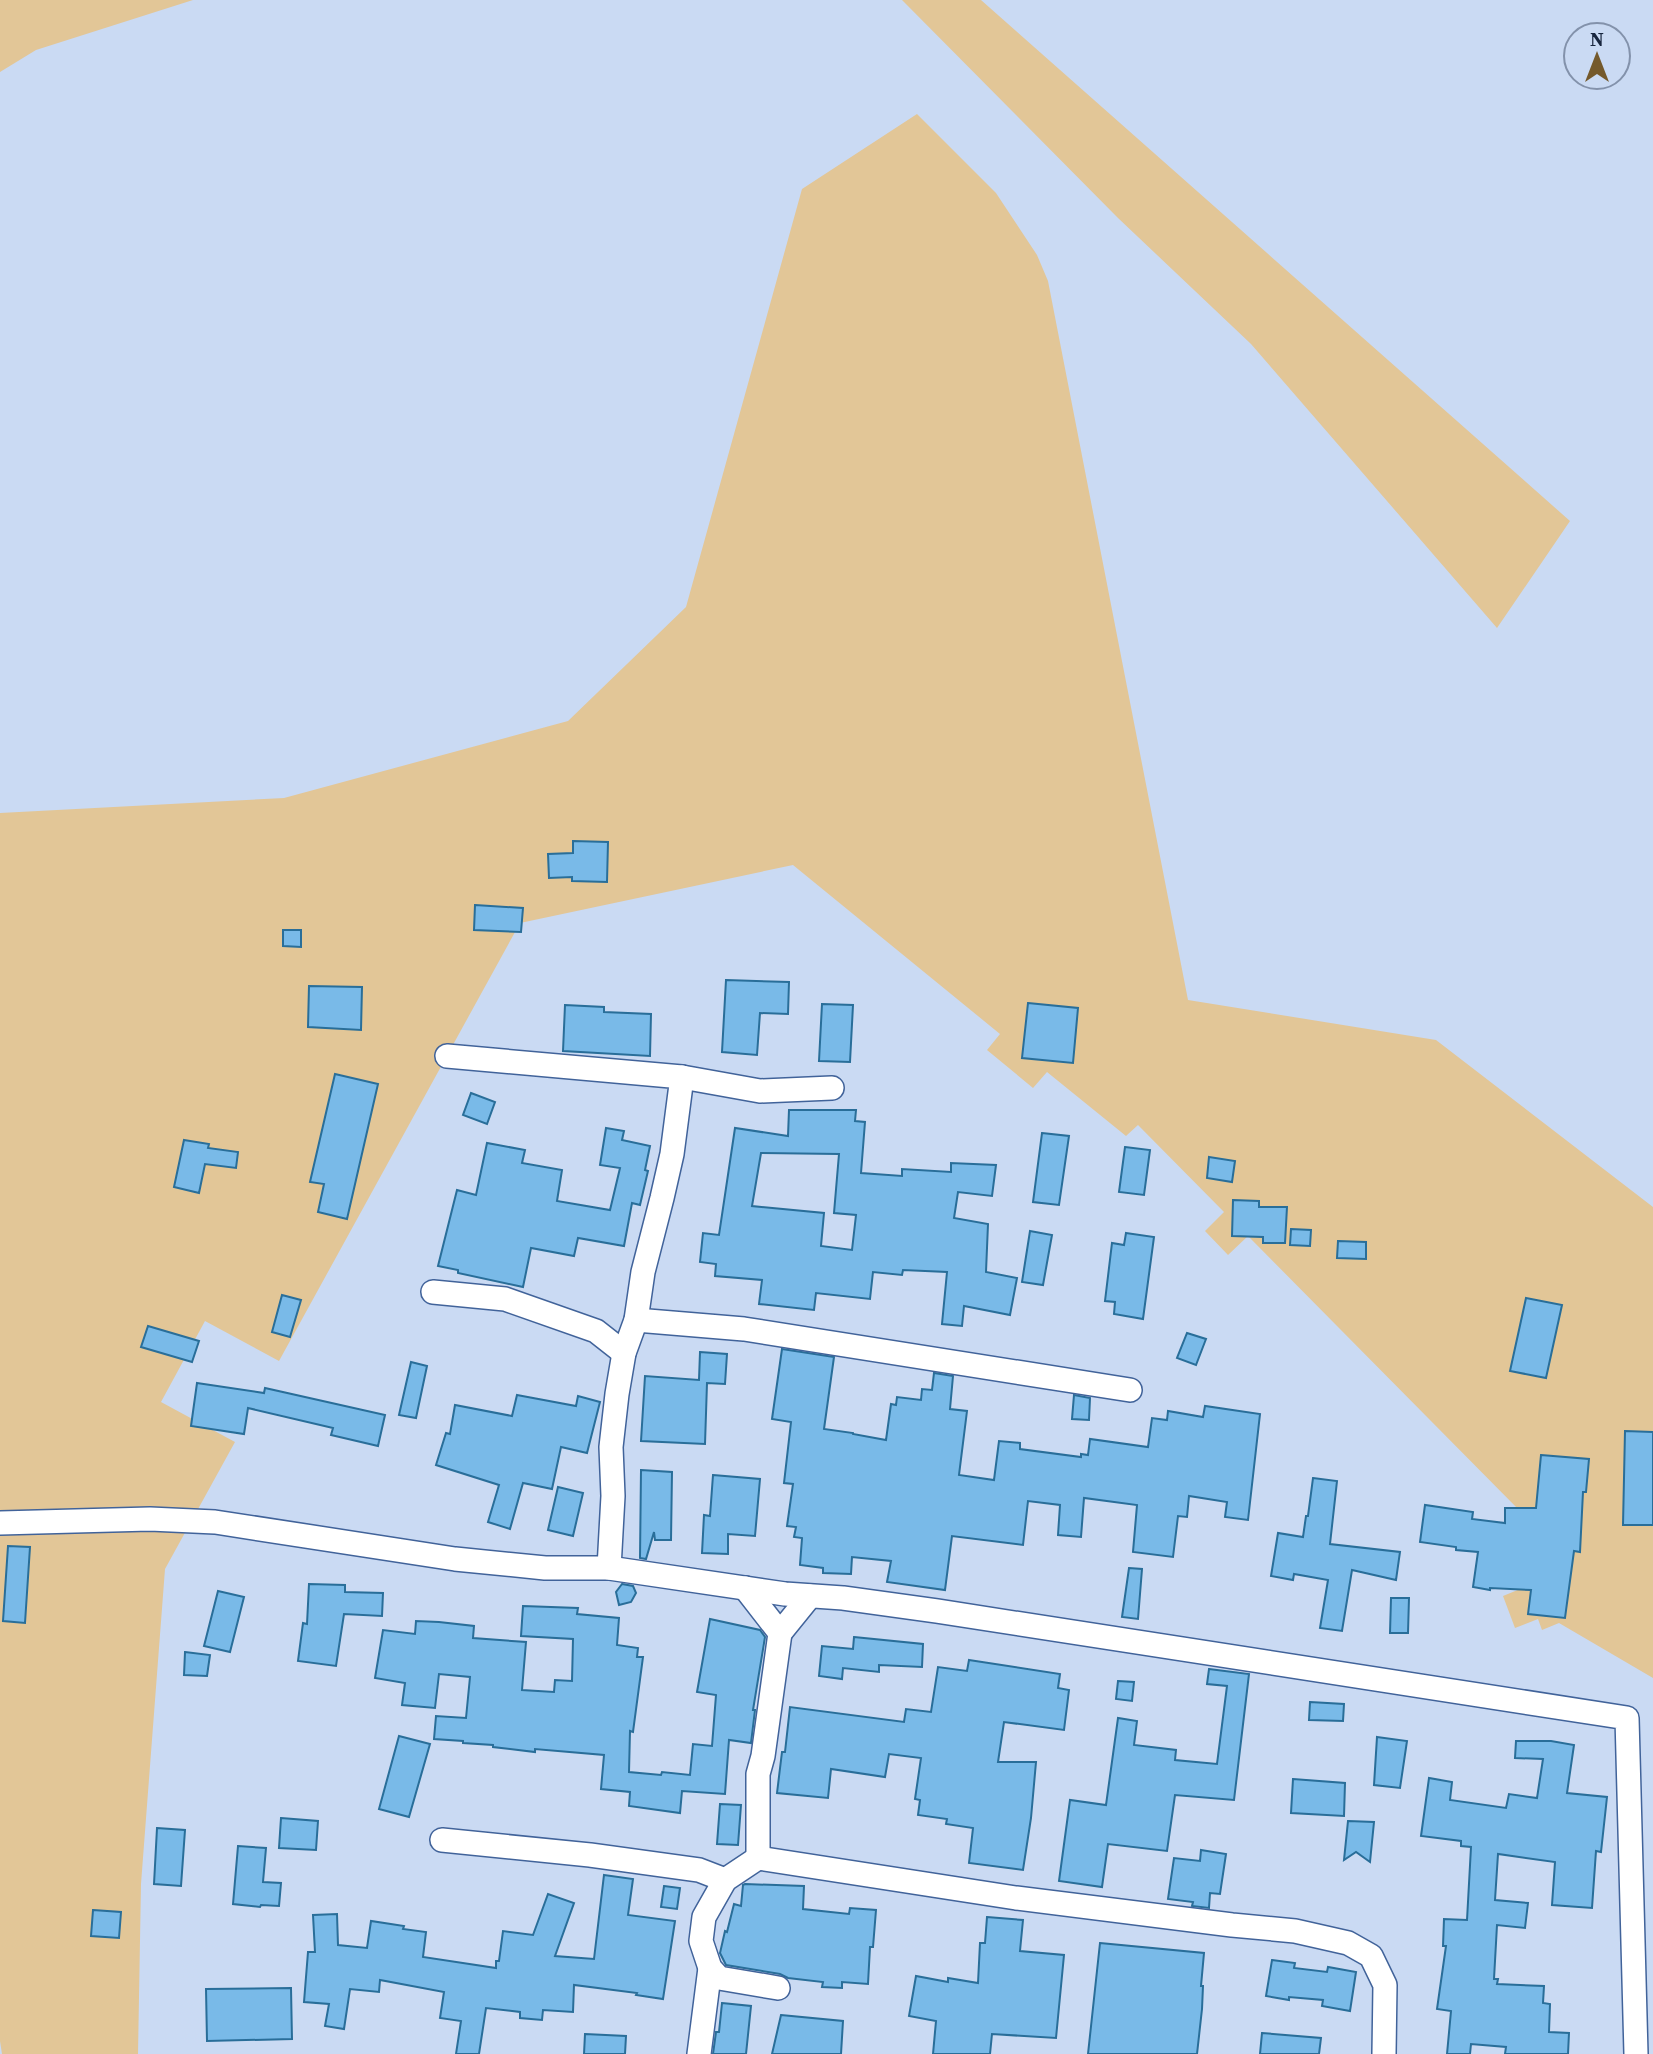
<svg xmlns="http://www.w3.org/2000/svg" width="1653" height="2054" font-family="'Source Serif 4',serif">
<style>
.green{fill:#e2c697}
.building{fill:#79bae8;stroke:#296e99;stroke-width:2;fill-rule:evenodd}
.lines{fill:none;stroke-linecap:round;stroke-linejoin:round}
.minor-casing{stroke:#41639a;stroke-width:26}
.minor{stroke:#fff;stroke-width:23}
</style>
<rect width="100%" height="100%" fill="#cadaf3"/>
<g class="green">
<polygon points="0,0 193,0 36,50 0,72"/>
<polygon points="902,0 981,0 1570,521 1497,628 1251,344 1118,218"/>
<polygon points="917,114 996,193 1037,255 1048,281 1188,1000 1436,1040 1653,1207 1653,1678 1559,1623 1542,1630 1538,1619 1515,1628 1503,1596 1525,1587 1522,1513 1248,1236 1228,1255 1205,1231 1224,1212 1138,1125 1126,1136 1047,1072 1033,1088 987,1050 1000,1034 793,865 520,923 279,1361 205,1321 161,1402 235,1442 165,1569 141,1884 138,2054 2,2054 0,2041 0,813 284,798 568,721 686,607 802,189"/>
</g>
<g class="building">
<polygon points="573,841 608,842 607,882 572,881 572,877 549,878 548,854 573,853"/>
<polygon points="475,905 523,908 521,932 474,930"/>
<polygon points="283,930 301,930 301,947 283,946"/>
<polygon points="726,980 789,982 788,1014 760,1013 757,1055 722,1052"/>
<polygon points="309,986 362,987 361,1030 308,1027"/>
<polygon points="1028,1003 1078,1008 1073,1063 1022,1058"/>
<polygon points="822,1004 853,1005 850,1062 819,1061"/>
<polygon points="565,1005 604,1007 604,1012 651,1014 650,1056 563,1051"/>
<polygon points="335,1074 378,1084 347,1219 318,1212 324,1184 310,1182"/>
<polygon points="471,1093 495,1102 487,1124 463,1115"/>
<path d="M789 1110H856L855 1121 865 1122 861 1173 902 1176V1169L951 1172V1163L996 1165 992 1196 958 1192 954 1218 988 1224 986 1272 1017 1278 1010 1315 964 1306 962 1326 942 1324 947 1272 903 1270 902 1275 873 1272 870 1299 816 1293 814 1310 759 1304 762 1280 715 1276 716 1264 700 1262 703 1233 719 1235 735 1128 788 1136ZM761 1153 839 1154 834 1213 856 1215 852 1250 821 1246 824 1213 752 1206Z"/>
<polygon points="606,1128 624,1131 622,1140 650,1146 645,1170 648,1171 640,1205 632,1203 624,1246 578,1238 574,1256 531,1248 523,1287 458,1273 458,1270 438,1266 457,1190 476,1195 487,1143 525,1150 522,1163 562,1170 557,1201 610,1210 620,1168 600,1165"/>
<polygon points="1042,1133 1069,1136 1059,1205 1033,1202"/>
<polygon points="184,1140 209,1144 208,1148 238,1152 236,1168 205,1164 199,1193 174,1187"/>
<polygon points="1125,1147 1150,1150 1144,1195 1119,1192"/>
<polygon points="1209,1157 1235,1161 1232,1182 1207,1178"/>
<polygon points="1233,1200 1259,1201 1259,1207 1287,1207 1285,1243 1263,1243 1263,1237 1232,1236"/>
<polygon points="1291,1229 1311,1230 1310,1246 1290,1245"/>
<polygon points="1030,1231 1052,1235 1043,1285 1022,1282"/>
<polygon points="1126,1233 1154,1237 1143,1319 1114,1314 1115,1302 1105,1301 1112,1243 1124,1245"/>
<polygon points="1338,1241 1366,1242 1366,1259 1337,1258"/>
<polygon points="282,1295 301,1300 290,1337 272,1332"/>
<polygon points="1526,1298 1562,1305 1546,1378 1510,1371"/>
<polygon points="148,1326 199,1341 192,1362 141,1347"/>
<polygon points="1187,1333 1206,1339 1196,1365 1177,1358"/>
<polygon points="782,1349 834,1357 824,1429 853,1433 853,1434 886,1440 891,1404 896,1405 897,1397 921,1400 922,1389 932,1390 934,1373 953,1376 950,1409 967,1411 959,1475 994,1480 999,1441 1020,1443 1020,1449 1081,1457 1081,1454 1088,1455 1090,1439 1148,1447 1152,1418 1167,1420 1168,1411 1203,1417 1205,1406 1260,1414 1248,1520 1225,1517 1227,1502 1189,1496 1187,1517 1178,1516 1173,1557 1133,1552 1137,1505 1084,1498 1081,1537 1058,1535 1060,1505 1028,1501 1023,1545 952,1536 945,1590 887,1582 891,1561 852,1557 851,1574 823,1573 823,1568 800,1565 802,1538 794,1537 796,1527 787,1526 793,1484 784,1483 791,1422 772,1419"/>
<polygon points="700,1352 727,1354 725,1384 707,1383 705,1444 641,1441 645,1376 699,1380"/>
<polygon points="411,1362 427,1366 416,1418 399,1415"/>
<polygon points="197,1383 264,1393 265,1388 385,1415 378,1446 331,1435 333,1428 248,1408 244,1434 191,1426"/>
<polygon points="517,1395 576,1406 578,1396 600,1402 587,1453 561,1447 552,1489 523,1483 510,1529 488,1522 499,1485 436,1465 446,1433 450,1434 455,1405 512,1416"/>
<polygon points="1074,1395 1090,1398 1089,1420 1072,1419"/>
<polygon points="1625,1431 1653,1432 1653,1525 1623,1525"/>
<polygon points="1541,1455 1589,1459 1586,1492 1583,1492 1580,1552 1574,1551 1565,1618 1528,1614 1531,1590 1490,1588 1490,1590 1473,1587 1478,1552 1456,1550 1456,1547 1420,1542 1425,1505 1473,1512 1472,1519 1505,1523 1505,1508 1536,1508"/>
<polygon points="641,1470 672,1472 671,1540 655,1540 654,1532 646,1559 640,1558"/>
<polygon points="713,1475 760,1479 755,1536 728,1534 728,1554 702,1553 704,1515 710,1516"/>
<polygon points="1313,1478 1337,1481 1330,1544 1400,1552 1396,1580 1352,1570 1342,1631 1320,1628 1328,1580 1294,1574 1293,1580 1271,1576 1278,1533 1303,1537 1306,1516 1308,1516"/>
<polygon points="558,1487 583,1493 573,1536 548,1530"/>
<polygon points="8,1546 30,1547 25,1623 3,1621"/>
<polygon points="1129,1568 1142,1569 1138,1619 1122,1617"/>
<polygon points="309,1584 345,1585 345,1592 383,1593 382,1616 344,1614 336,1666 298,1661 303,1623 307,1624"/>
<polygon points="622,1584 633,1586 636,1593 631,1602 619,1605 616,1592"/>
<polygon points="218,1591 244,1597 230,1652 204,1646"/>
<polygon points="1391,1598 1409,1598 1408,1633 1390,1633"/>
<polygon points="523,1606 578,1608 577,1614 619,1618 617,1645 638,1648 637,1657 643,1657 633,1732 630,1731 629,1772 661,1775 662,1772 690,1775 693,1744 712,1746 716,1695 697,1692 710,1619 760,1630 765,1637 753,1710 755,1710 751,1743 729,1740 725,1794 682,1791 680,1813 629,1806 630,1792 601,1789 604,1755 535,1749 535,1752 493,1747 493,1745 463,1743 463,1741 434,1739 436,1716 466,1718 470,1677 439,1674 435,1708 402,1705 405,1683 375,1678 383,1630 415,1634 416,1621 439,1622 474,1626 473,1638 526,1642 522,1690 554,1692 555,1680 572,1681 573,1639 521,1636"/>
<polygon points="854,1637 923,1644 922,1667 879,1665 879,1672 843,1668 842,1679 819,1676 822,1646 853,1649"/>
<polygon points="185,1652 210,1655 207,1676 184,1675"/>
<polygon points="969,1660 1060,1674 1058,1688 1069,1690 1064,1730 1004,1722 998,1762 1036,1762 1031,1818 1023,1870 969,1863 973,1828 946,1824 947,1819 918,1815 920,1800 915,1799 921,1758 889,1754 885,1777 831,1769 828,1798 777,1793 782,1752 785,1752 790,1707 904,1722 906,1709 931,1712 938,1667 967,1671"/>
<polygon points="1209,1669 1249,1674 1234,1800 1175,1795 1167,1851 1108,1844 1102,1887 1059,1881 1070,1800 1106,1805 1118,1718 1137,1721 1134,1745 1176,1750 1175,1760 1217,1764 1227,1686 1207,1684"/>
<polygon points="1118,1681 1134,1682 1132,1701 1116,1699"/>
<polygon points="1310,1702 1344,1704 1343,1721 1309,1720"/>
<polygon points="399,1736 430,1744 409,1817 379,1809"/>
<polygon points="1377,1737 1407,1741 1400,1788 1374,1785"/>
<polygon points="1516,1741 1551,1741 1574,1745 1567,1793 1607,1797 1601,1852 1596,1851 1592,1908 1552,1905 1555,1862 1498,1854 1495,1900 1528,1903 1525,1928 1497,1925 1494,1979 1498,1979 1497,1984 1544,1986 1543,2003 1550,2004 1549,2032 1569,2033 1568,2054 1505,2054 1506,2047 1471,2044 1470,2054 1447,2054 1451,2011 1437,2009 1446,1946 1443,1946 1444,1919 1467,1920 1471,1847 1461,1846 1461,1841 1421,1836 1429,1778 1452,1782 1450,1800 1506,1808 1509,1794 1537,1798 1543,1759 1515,1758"/>
<polygon points="1293,1779 1345,1783 1344,1816 1291,1813"/>
<polygon points="720,1804 741,1805 738,1845 717,1844"/>
<polygon points="281,1818 318,1821 316,1850 279,1848"/>
<polygon points="1348,1821 1374,1822 1370,1862 1356,1852 1344,1860"/>
<polygon points="157,1828 185,1830 181,1886 154,1884"/>
<polygon points="238,1846 266,1848 263,1882 281,1883 279,1906 261,1905 260,1907 233,1904"/>
<polygon points="1201,1850 1226,1854 1220,1894 1210,1893 1209,1908 1192,1906 1193,1902 1168,1899 1174,1858 1200,1861"/>
<polygon points="604,1875 633,1879 628,1915 675,1921 663,1999 636,1995 637,1993 574,1985 573,2012 543,2010 542,2020 520,2018 520,2012 486,2008 479,2054 456,2054 461,2021 440,2018 444,1992 380,1980 379,1992 350,1989 344,2029 325,2026 329,2004 304,2002 308,1952 315,1952 313,1915 337,1914 338,1945 367,1948 371,1921 404,1926 403,1929 426,1932 423,1957 496,1968 496,1961 499,1961 503,1931 533,1935 548,1894 574,1903 555,1956 594,1959"/>
<polygon points="745,1884 804,1886 803,1909 849,1914 850,1908 876,1910 873,1947 870,1947 868,1984 842,1982 842,1988 822,1987 823,1982 788,1978 780,1974 726,1965 720,1953 725,1931 727,1932 734,1904 741,1906 743,1885"/>
<polygon points="664,1886 680,1888 677,1909 661,1907"/>
<polygon points="93,1910 121,1912 119,1938 91,1936"/>
<polygon points="987,1917 1023,1920 1020,1951 1064,1955 1056,2038 992,2034 990,2054 933,2054 936,2021 909,2016 916,1976 948,1982 948,1978 978,1983 980,1943 985,1943"/>
<polygon points="1100,1943 1204,1953 1201,1986 1203,1986 1202,2009 1197,2054 1088,2054"/>
<polygon points="1272,1960 1295,1963 1294,1968 1327,1972 1328,1967 1356,1972 1350,2011 1322,2006 1323,2000 1289,1997 1289,2000 1266,1996"/>
<polygon points="291,1988 292,2039 207,2041 206,1989"/>
<polygon points="722,2003 751,2006 746,2054 713,2054 716,2032 719,2032"/>
<polygon points="781,2015 843,2021 841,2054 772,2054"/>
<polygon points="1262,2033 1321,2038 1319,2054 1260,2054"/>
<polygon points="585,2034 626,2036 625,2054 584,2054"/>
</g>
<g class="lines">
<g class="minor-casing">
<g id="minor">
<polyline points="447,1056 682,1077 672,1154 662,1198 643,1272 636,1320 624,1353 617,1394 611,1447 613,1496 609,1568"/>
<polyline points="682,1077 760,1091 832,1088"/>
<polyline points="433,1292 505,1299 596,1331 624,1353"/>
<polyline points="636,1320 744,1329 1130,1390"/>
<polyline points="0,1523 150,1519 215,1522 455,1559 545,1568 609,1568 785,1594 843,1598 937,1611 1627,1718 1636,2054"/>
<polyline points="745,1588 780,1633 763,1756 758,1774 758,1858"/>
<polyline points="780,1633 810,1596"/>
<polyline points="442,1840 590,1855 699,1870 725,1880"/>
<polyline points="778,1988 719,1978 710,1968 701,1941 704,1917 725,1880 758,1858 1016,1898 1232,1925 1295,1931 1348,1943 1371,1956 1385,1985 1384,2054"/>
<polyline points="699,2054 710,1968"/>
</g>
</g>
<use href="#minor" class="minor"/>
</g>
<g transform="translate(1597 56)"><circle r="33" fill="#cadaf3" stroke="#8392ab" stroke-width="2"/>
<path d="M0-5L12 26L0 18L-12 26Z" fill="#74592b"/>
<text y="-10" font-size="19" font-weight="bold" text-anchor="middle" fill="#18263e">N</text>
</g>
</svg>
